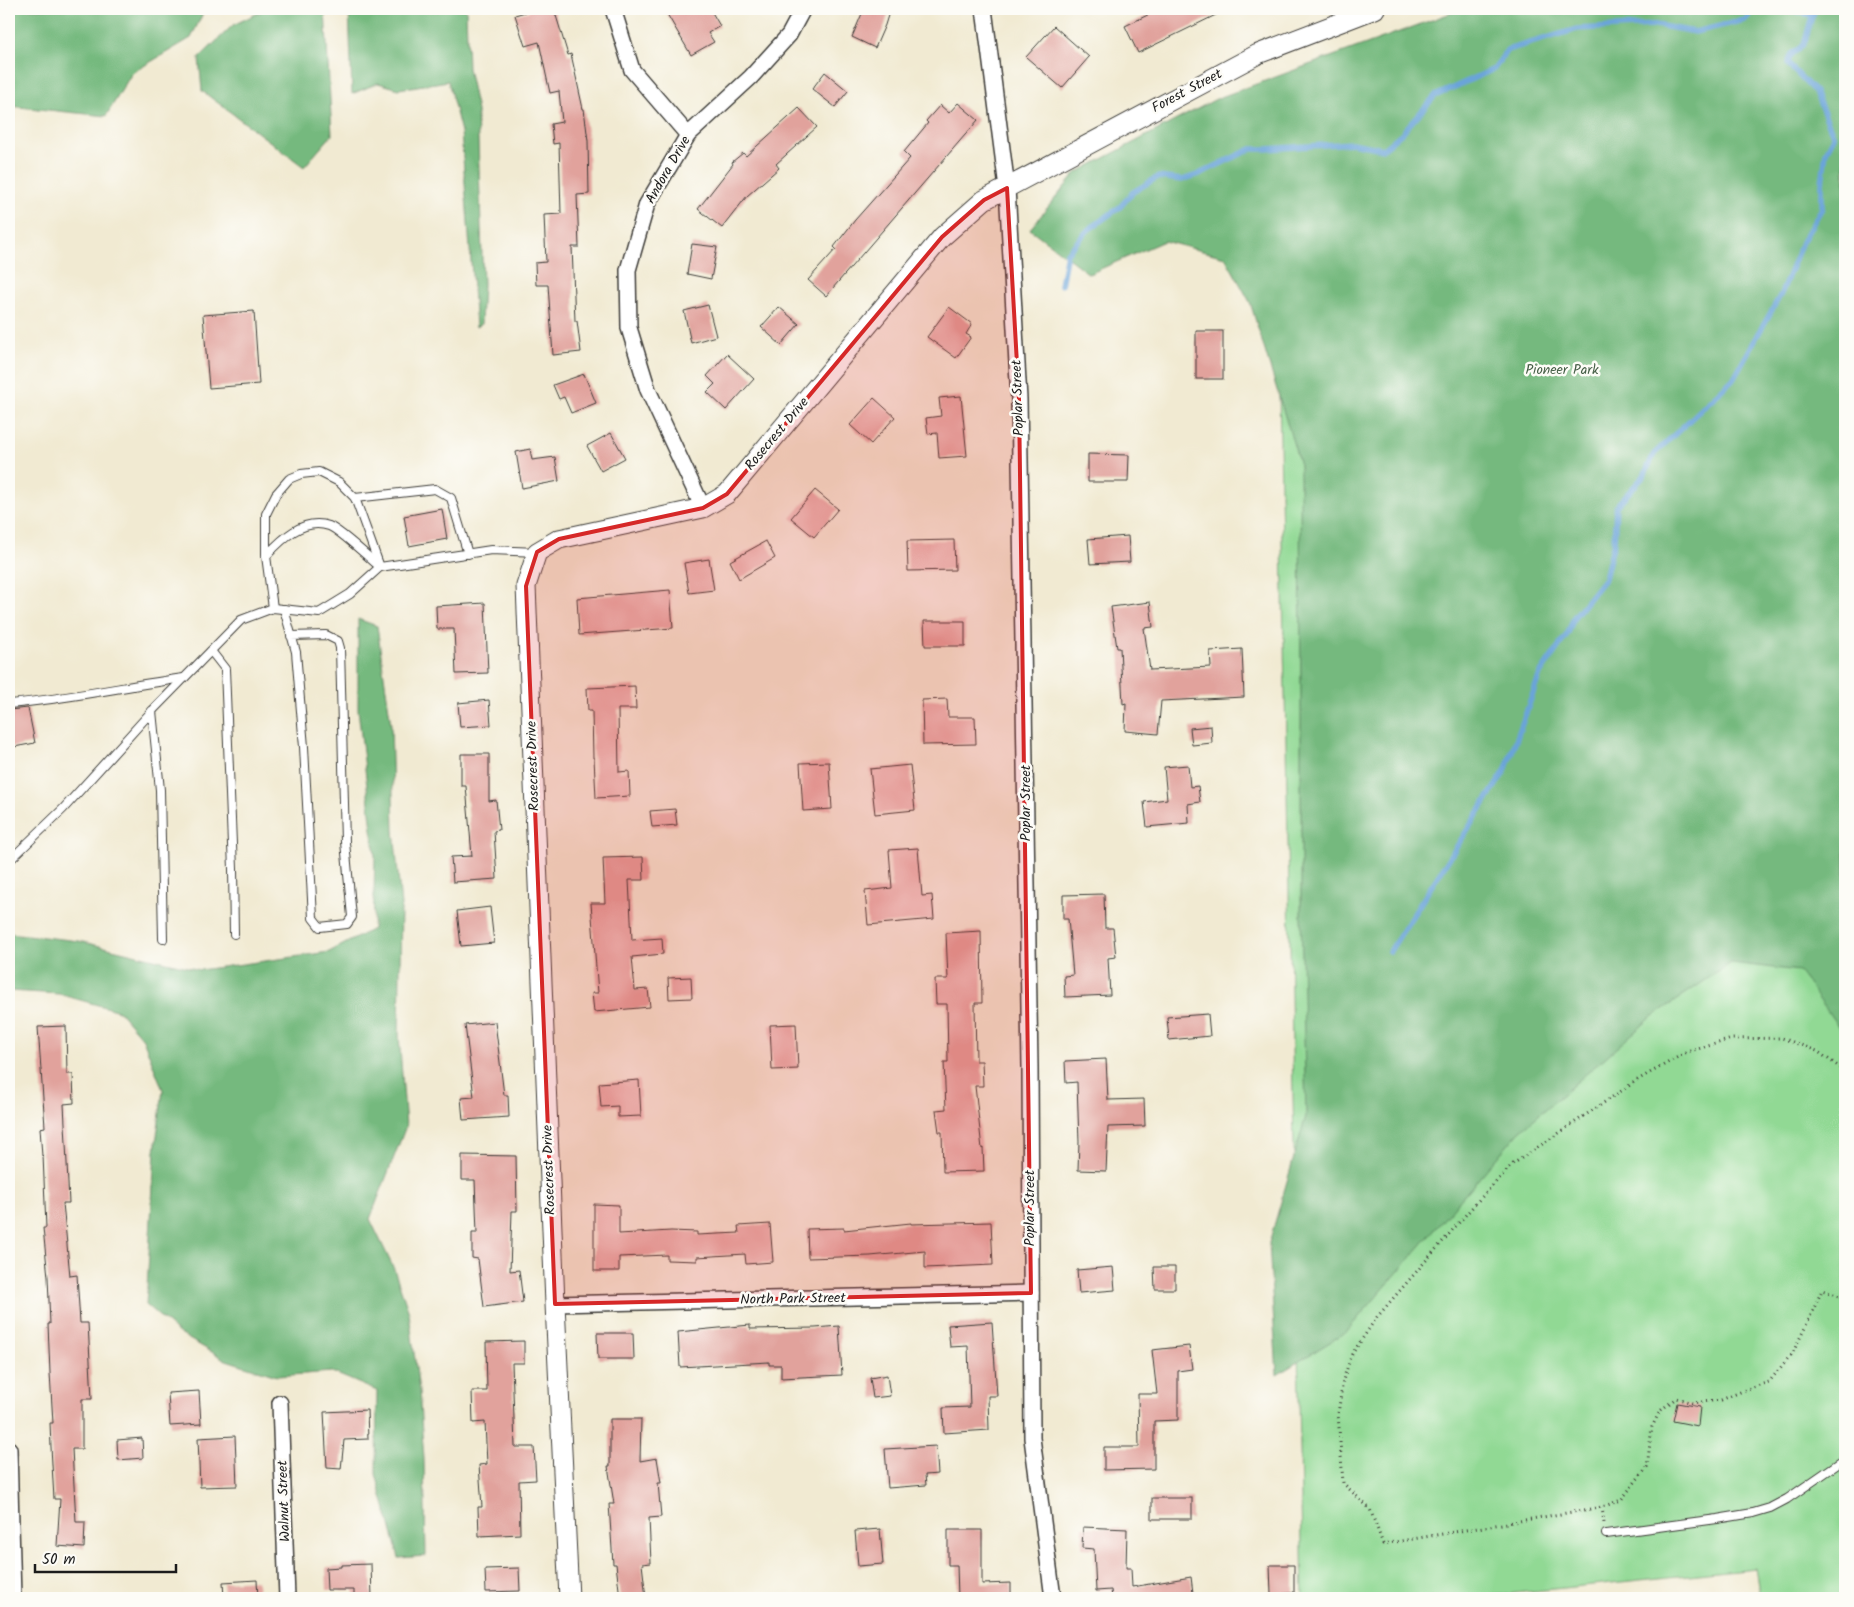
<svg xmlns="http://www.w3.org/2000/svg" width="1854" height="1607" font-family="Kalam,sans-serif">
<style>
.green{fill:#91d994;stroke:#567a58}
.forest{fill:#74b97e;stroke:#486a4d}
.lines{fill:none;stroke-linecap:round;stroke-linejoin:round}
.stream{stroke:#6aa4d9;stroke-width:5.5}
.building{fill:#e1a29c}
.service-casing{stroke:#3c3b37;stroke-width:10}
.minor-casing{stroke:#3c3b37;stroke-width:18}
.tertiary-casing{stroke:#3c3b37;stroke-width:21}
.path{stroke:#3c3b37;stroke-width:3;stroke-dasharray:1 4;stroke-linecap:butt}
.service{stroke:#fff;stroke-width:8}
.minor{stroke:#fff;stroke-width:15}
.tertiary{stroke:#fff;stroke-width:19}
.marked{fill:#d62828;fill-opacity:0.2;stroke:#d62828;stroke-width:4;stroke-linejoin:round}
.labels{text-anchor:middle;dominant-baseline:central;stroke-width:5;stroke-linejoin:round;paint-order:stroke}
.street-label{font-size:14px;fill:#1c1c1c;stroke:#fdfcf7}
.park-label{font-size:14px;fill:#455e46;stroke:#fdfcf7}
</style>
<rect width="100%" height="100%" fill="#fdfcf7"/>
<filter id="ink" filterUnits="userSpaceOnUse"><feTurbulence type="fractalNoise" baseFrequency=".02" numOctaves="2"/><feDisplacementMap in="SourceGraphic" scale="10" xChannelSelector="R" yChannelSelector="G"/><feConvolveMatrix kernelMatrix="1 2 1 2 8 2 1 2 1" color-interpolation-filters="sRGB"/></filter>
<filter id="wash" filterUnits="userSpaceOnUse"><feTurbulence type="fractalNoise" baseFrequency=".0096" numOctaves="4" result="noise"/><feDisplacementMap in="SourceGraphic" scale="20" xChannelSelector="R" yChannelSelector="G"/><feGaussianBlur stdDeviation="1.12" result="paint"/><feColorMatrix in="noise" values="0 0 0 0 0 0 0 0 0 0 0 0 0 0 0 0 0 1.4 0 .05"/><feComposite in="paint" operator="in"/></filter>
<g filter="url(#wash)">
<rect width="100%" height="100%" fill="#f1ead2"/>
<polygon class="green" points="1845,21 1845,1598 1760,1598 1755,1568 1487,1596 1487,1598 1303,1598 1274,139"/>
<g class="forest">
<polygon points="9,9 205,9 191,38 132,73 106,116 9,106"/>
<polygon points="264,9 325,9 332,135 304,167 202,91 199,58 233,25 262,11"/>
<polygon points="349,9 466,9 468,68 477,111 483,284 481,324 476,327 461,132 448,81 399,89 378,83 352,94"/>
<polygon points="1462,9 1845,9 1845,1036 1799,971 1731,963 1653,1016 1519,1132 1346,1332 1277,1375 1269,1243 1306,1116 1301,917 1301,712 1300,465 1250,302 1225,257 1164,241 1089,274 1030,229 1076,173 1218,98"/>
<polygon points="358,619 377,626 391,725 394,830 401,906 399,1036 406,1126 370,1219 394,1269 409,1313 419,1391 424,1459 426,1556 399,1558 376,1474 377,1391 332,1372 277,1376 226,1360 180,1334 146,1305 155,1151 163,1090 143,1039 119,1011 59,994 9,991 9,933 79,941 200,970 329,952 373,929 375,855 358,709"/>
</g>
<g class="lines">
<g class="stream">
<polyline points="1784,9 1812,15"/>
<polyline points="1061,285 1067,253 1088,230 1120,207 1133,192 1158,177 1182,180 1197,175 1251,149 1267,149 1352,143 1383,149 1402,133 1435,96 1494,69 1507,50 1577,29 1656,25 1695,32 1745,20 1755,9"/>
<path d="M1390 951 1505 771 1540 674 1568 633 1574 617 1605 578 1614 542 1616 506 1644 476 1654 454 1733 379 1781 294 1802 242 1822 208V183L1826 152 1834 137 1815 92 1788 64C1788 52 1799 52 1804 43 1809 32 1809 19 1816 9"/>
</g>
</g>
<g id="blocks">
<g class="building">
<polygon points="535,9 554,9 568,55 571,54 583,109 584,109 588,141 589,194 577,195 579,247 572,247 575,321 577,321 581,352 553,355 548,285 536,285 535,263 546,262 544,215 561,214 559,143 553,144 551,124 562,122 559,91 550,93 539,42 525,46 515,15"/>
<polygon points="677,9 710,9 720,26 708,33 714,42 691,55 667,14"/>
<polygon points="864,9 890,9 885,25 875,48 852,37"/>
<polygon points="1160,9 1228,9 1138,53 1125,26"/>
<polygon points="1054,26 1089,57 1062,88 1026,57"/>
<polygon points="825,72 848,91 835,107 812,89"/>
<polygon points="958,103 978,120 826,296 808,280 836,249 834,247 855,220 910,158 904,152 928,123 926,121 940,105 949,113"/>
<polygon points="799,108 817,127 776,164 779,168 747,196 722,228 698,209 733,164 732,162 743,153 746,156"/>
<polygon points="692,244 717,247 711,279 687,274"/>
<polygon points="708,305 716,336 691,343 684,311"/>
<polygon points="779,307 799,324 781,345 761,327"/>
<polygon points="949,307 972,324 966,334 971,337 956,358 927,337"/>
<polygon points="254,311 259,384 209,388 203,315"/>
<rect x="1196" y="331" width="27" height="48"/>
<polygon points="727,354 754,379 726,410 707,392 715,384 707,376"/>
<polygon points="584,374 596,403 571,413 564,397 559,399 553,385"/>
<polygon points="961,396 967,456 939,458 937,433 928,434 926,418 941,416 939,398"/>
<polygon points="874,398 895,417 871,444 850,425"/>
<polygon points="611,433 625,458 601,471 587,446"/>
<polygon points="530,449 532,460 555,457 559,481 522,488 516,452"/>
<polygon points="1088,454 1129,455 1128,482 1088,482"/>
<polygon points="815,490 838,509 814,537 791,518"/>
<polygon points="442,509 447,539 409,546 404,516"/>
<polygon points="1128,536 1130,562 1090,564 1088,539"/>
<polygon points="954,540 955,570 908,571 907,541"/>
<polygon points="766,541 775,558 739,579 730,561"/>
<polygon points="709,559 714,590 689,593 684,563"/>
<polygon points="670,590 673,628 579,635 577,598"/>
<polygon points="1150,602 1153,627 1144,628 1150,670 1211,667 1210,651 1242,649 1244,697 1161,701 1158,734 1125,731 1126,703 1123,704 1120,648 1117,648 1111,607"/>
<polygon points="485,603 488,673 456,674 454,629 437,629 436,606"/>
<polygon points="924,621 965,621 965,646 925,646"/>
<polygon points="635,686 636,709 618,709 619,772 629,771 630,796 596,798 594,758 593,758 592,711 588,711 587,688"/>
<polygon points="947,699 948,717 975,717 976,744 923,745 922,700"/>
<polygon points="489,700 491,725 460,727 458,703"/>
<polygon points="28,708 35,743 9,748 9,710"/>
<polygon points="1211,726 1212,743 1192,745 1190,728"/>
<polygon points="461,754 489,754 489,801 496,800 499,830 494,831 497,879 453,882 451,857 472,856 466,786 461,786"/>
<polygon points="829,762 832,809 803,811 800,763"/>
<polygon points="910,765 915,810 875,814 870,769"/>
<polygon points="1188,765 1190,787 1198,786 1200,802 1188,804 1189,823 1147,827 1144,802 1167,799 1164,767"/>
<polygon points="675,809 677,825 652,827 650,811"/>
<polygon points="918,848 922,896 932,895 934,919 868,925 865,891 892,888 889,850"/>
<polygon points="643,857 644,880 629,880 632,940 662,938 663,954 632,957 635,990 648,989 650,1007 594,1012 592,993 598,993 591,903 605,903 603,858"/>
<polygon points="1104,894 1105,928 1113,928 1116,957 1108,958 1110,995 1065,997 1064,976 1073,975 1068,919 1063,919 1063,895"/>
<polygon points="490,907 494,943 461,946 457,911"/>
<polygon points="981,931 982,1003 975,1003 976,1061 982,1061 983,1086 975,1086 982,1149 983,1148 984,1171 943,1172 942,1132 939,1132 936,1110 946,1109 944,1062 948,1062 947,1004 936,1004 935,979 948,979 946,933"/>
<polygon points="691,977 692,998 669,999 668,978"/>
<polygon points="1208,1014 1210,1036 1169,1040 1167,1017"/>
<polygon points="495,1022 504,1095 508,1095 509,1117 463,1120 461,1098 474,1097 465,1025"/>
<polygon points="796,1024 798,1069 772,1070 770,1025"/>
<polygon points="66,1026 67,1074 73,1074 74,1103 64,1104 69,1203 63,1203 70,1276 77,1275 80,1323 88,1323 92,1399 82,1399 82,1449 72,1449 76,1522 85,1522 84,1548 57,1546 60,1499 54,1499 51,1447 50,1423 53,1423 50,1373 48,1324 50,1324 48,1277 43,1228 46,1228 43,1155 42,1156 40,1128 45,1127 38,1027"/>
<polygon points="1106,1059 1108,1100 1144,1099 1145,1126 1108,1127 1106,1171 1078,1170 1079,1142 1077,1082 1066,1083 1065,1061"/>
<polygon points="639,1080 641,1116 618,1117 618,1106 601,1107 599,1083"/>
<polygon points="462,1155 516,1156 517,1211 512,1211 510,1271 519,1270 523,1302 484,1307 478,1259 472,1258 472,1233 477,1233 475,1180 462,1180"/>
<polygon points="594,1204 619,1205 619,1234 671,1231 697,1232 697,1235 739,1233 738,1226 770,1224 773,1262 746,1264 745,1254 697,1257 697,1261 667,1260 667,1255 619,1257 619,1271 594,1271"/>
<polygon points="991,1222 993,1265 925,1268 925,1251 870,1256 808,1258 807,1229 844,1228 844,1230 911,1223 911,1224"/>
<polygon points="1113,1267 1115,1290 1079,1293 1077,1270"/>
<polygon points="1154,1267 1175,1267 1175,1289 1155,1289"/>
<polygon points="992,1322 997,1396 988,1396 989,1430 944,1433 943,1408 970,1407 968,1346 950,1347 948,1325"/>
<polygon points="750,1325 750,1329 815,1328 839,1326 842,1375 781,1378 781,1365 769,1365 769,1362 680,1367 678,1332"/>
<polygon points="597,1333 633,1333 634,1359 598,1359"/>
<polygon points="524,1341 524,1363 512,1363 515,1447 534,1447 536,1480 519,1481 520,1534 479,1536 478,1507 482,1507 479,1465 487,1464 485,1422 473,1423 472,1391 487,1391 486,1342"/>
<polygon points="1189,1346 1192,1369 1178,1371 1178,1420 1154,1421 1154,1469 1104,1470 1104,1447 1139,1447 1138,1394 1157,1394 1152,1350"/>
<polygon points="887,1375 890,1396 873,1398 870,1378"/>
<polygon points="199,1391 201,1424 170,1426 168,1393"/>
<polygon points="1677,1403 1700,1407 1698,1426 1673,1421"/>
<polygon points="367,1410 368,1439 344,1440 341,1469 327,1468 324,1412"/>
<polygon points="610,1419 641,1419 640,1461 657,1458 661,1483 658,1483 661,1517 649,1518 651,1563 642,1564 646,1598 620,1598 616,1564 613,1564 609,1504 614,1504 608,1466 610,1466"/>
<polygon points="235,1436 237,1486 200,1487 198,1438"/>
<polygon points="142,1438 143,1458 118,1460 117,1440"/>
<polygon points="936,1446 938,1474 925,1475 926,1485 888,1488 885,1449"/>
<rect x="1152" y="1498" width="40" height="21"/>
<polygon points="1083,1527 1127,1529 1126,1568 1131,1568 1132,1587 1191,1577 1193,1593 1161,1598 1112,1598 1111,1590 1096,1591 1094,1549 1082,1548"/>
<polygon points="880,1529 883,1564 858,1566 855,1531"/>
<polygon points="948,1530 982,1530 982,1584 1011,1583 1011,1598 958,1598 957,1565 948,1565"/>
<polygon points="371,1564 372,1598 354,1598 354,1590 327,1590 326,1568 341,1567 341,1565"/>
<polygon points="1270,1565 1294,1565 1294,1593 1271,1594"/>
<polygon points="519,1568 520,1591 486,1592 485,1569"/>
<polygon points="257,1580 258,1598 224,1598 223,1582"/>
</g>
</g>
</g>
<g filter="url(#ink)">
<use href="#blocks" fill-opacity="0" stroke="#3c3b37" stroke-width="1"/>
<g class="lines">
<g class="service-casing">
<g id="service">
<polyline points="355,498 435,489 451,498 468,554"/>
<path d="M266 556C281 540 303 517 329 526 340 530 369 558 380 567"/>
<polyline points="273,608 266,556 266,514 276,494 289,479 301,474 319,472 339,482 355,498 380,567"/>
<polyline points="284,609 296,652 304,747 313,918 320,927 347,924 352,917 345,842 340,648 338,641 326,635 291,636"/>
<polyline points="211,651 225,669 233,869 234,934"/>
<path d="M9 704C68 699 126 686 184 678"/>
<polyline points="152,711 160,790 163,939"/>
<polyline points="9,861 63,809 152,711 241,620 273,608 319,613 350,594 380,567 491,550 537,552"/>
<polyline points="1606,1534 1717,1519 1753,1513 1770,1508 1787,1499 1845,1459"/>
</g>
</g>
<g class="minor-casing">
<g id="minor">
<polyline points="613,9 632,70 688,135"/>
<polyline points="984,9 1007,188 1019,399 1030,1067 1032,1438 1053,1598"/>
<polyline points="703,508 648,390 629,328 628,270 647,204 688,135 751,77 789,35 803,9"/>
<polyline points="555,1304 1031,1293"/>
<polyline points="280,1403 287,1598"/>
<polyline points="9,1449 13,1598"/>
</g>
</g>
<g class="tertiary-casing">
<polyline id="tertiary" points="569,1598 555,1304 526,586 537,552 559,539 703,508 727,494 942,237 984,200 1258,54 1375,9"/>
</g>
<g class="path">
<polyline points="1845,1071 1817,1051 1782,1038 1732,1039 1687,1052 1639,1079 1513,1164 1476,1203 1377,1317 1352,1354 1343,1380 1338,1414 1343,1483 1370,1509 1383,1544 1602,1507 1621,1500 1647,1467 1652,1427 1660,1411 1676,1398 1692,1403 1721,1400 1750,1388 1769,1382 1793,1352 1806,1326 1822,1290 1845,1298"/>
<polyline points="1602,1507 1604,1523"/>
</g>
<use href="#service" class="service"/>
<use href="#minor" class="minor"/>
<use href="#tertiary" class="tertiary"/>
</g>
</g>
<path class="marked" d="M1007 188 1019 399 1031 1293 555 1304 526 586 537 552 559 539 703 508 727 494 942 237 984 200Z"/>
<g class="labels">
<g class="street-label">
<text transform="translate(1187 91) rotate(-28)">Forest Street</text>
<text transform="translate(668 170) rotate(-60)">Andora Drive</text>
<text transform="translate(1018 398) rotate(-92)">Poplar Street</text>
<text transform="translate(777 434) rotate(-50)">Rosecrest Drive</text>
<text transform="translate(533 766) rotate(-92)">Rosecrest Drive</text>
<text transform="translate(1026 803) rotate(-90)">Poplar Street</text>
<text transform="translate(549 1170) rotate(-92)">Rosecrest Drive</text>
<text transform="translate(1030 1208) rotate(-90)">Poplar Street</text>
<text transform="translate(793 1299) rotate(-1)">North Park Street</text>
<text transform="translate(284 1501) rotate(-92)">Walnut Street</text>
</g>
<g class="park-label">
<text x="1562" y="370">Pioneer Park</text>
</g>
</g>
<rect width="1854" height="1607" fill="none" stroke="#fdfcf7" stroke-width="30"/>
<path d="M35 1564v8h141v-8" fill="none" stroke="#1c1c1c" stroke-width="2.5"/>
<text x="42" y="1564" font-size="15" fill="#1c1c1c" stroke="#fdfcf7" stroke-width="4" paint-order="stroke">50 m</text>
</svg>
